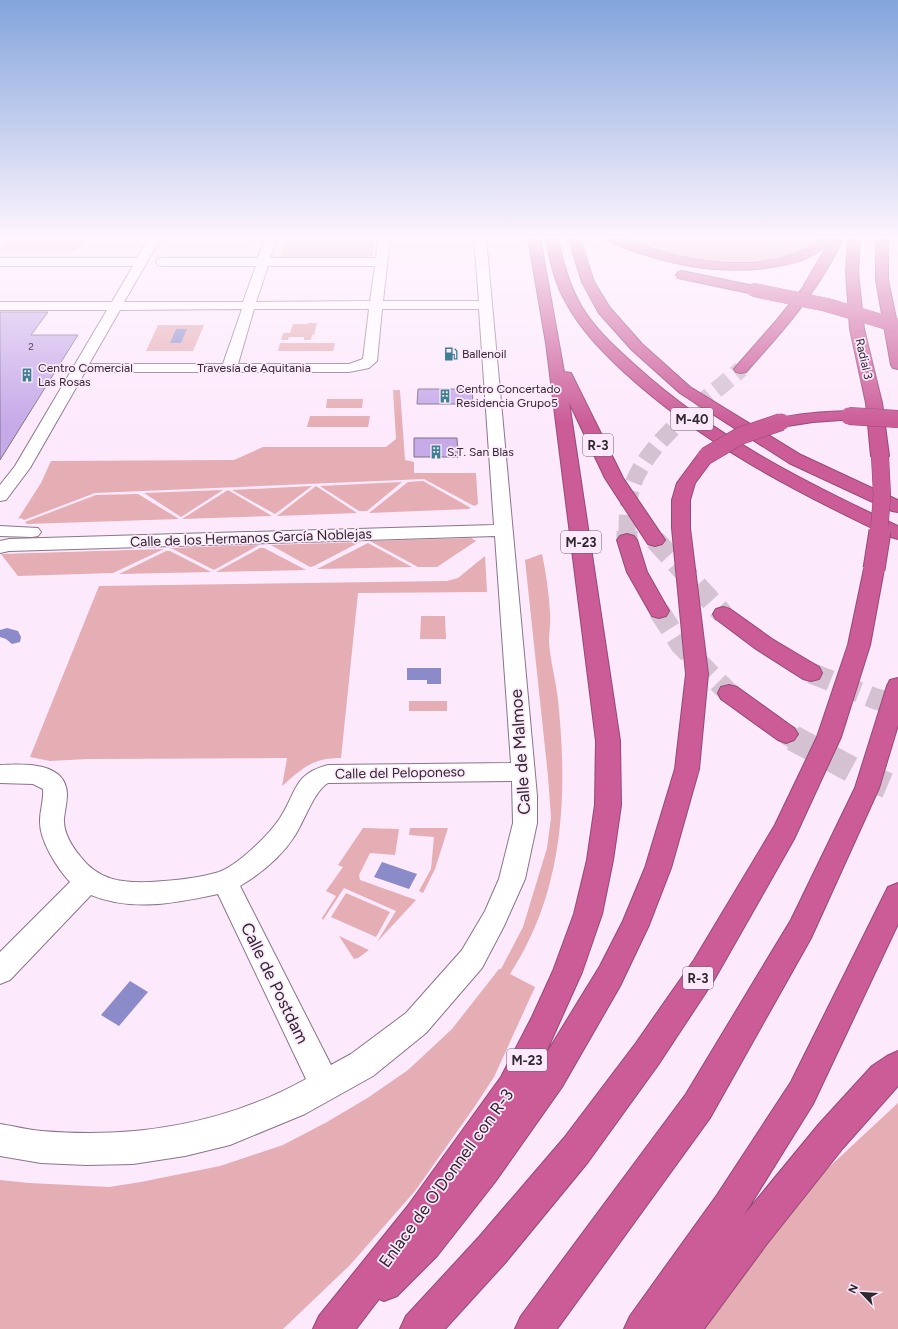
<svg xmlns="http://www.w3.org/2000/svg" width="898" height="1329" font-family="Figtree,sans-serif">
<style>
.green{fill:#e5adb4}
.water{fill:#8b8bca}
.building{fill:#c6aae8;stroke:#7d718b}
.lines{fill:none;stroke-linecap:round;stroke-linejoin:round}
.highway-tunnel-far2{stroke:#d4c2d3;stroke-width:17;stroke-dasharray:17 8;stroke-linecap:butt}
.highway-tunnel-far1{stroke:#d4c2d3;stroke-width:21;stroke-dasharray:21 10;stroke-linecap:butt}
.highway-tunnel{stroke:#d4c2d3;stroke-width:26;stroke-dasharray:26 14;stroke-linecap:butt}
.minor-casing{stroke:#8a7489;stroke-width:2}
.highway-casing{stroke:#954973;stroke-width:2}
.minor{fill:#fff;fill-rule:evenodd}
.highway{fill:#cb5c98;fill-rule:evenodd}
.highway-bridge-far2-casing{stroke:#954973;stroke-width:14;stroke-linecap:butt}
.highway-bridge-far1-casing{stroke:#954973;stroke-width:18;stroke-linecap:butt}
.highway-bridge-casing{stroke:#954973;stroke-width:23;stroke-linecap:butt}
.highway-bridge-far2{stroke:#cb5c98;stroke-width:14}
.highway-bridge-far1{stroke:#cb5c98;stroke-width:17}
.highway-bridge{stroke:#cb5c98;stroke-width:21}
.labels{text-anchor:middle;dominant-baseline:central;stroke-width:3.5;stroke-linejoin:round;paint-order:stroke}
.far-number-label{font-size:10px;fill:#56485d}
.far-poi-label{font-size:12px;fill:#30272f;stroke:#fde9fc;text-anchor:start}
.far-street-label{font-size:12px;fill:#30272f;stroke:#fde9fc}
.shield{fill:#fde9fc;stroke:#6e616c;stroke-width:1}
.shield-label{font-size:13px;font-weight:bold;fill:#30272f}
.street-label{font-size:14px;fill:#30272f;stroke:#fde9fc}
.near-street-label{font-size:17px;fill:#30272f;stroke:#fde9fc}
</style>
<rect width="100%" height="100%" fill="#fde9fc"/>
<g class="green">
<polygon points="11,238 87,238 77,251 0,251"/>
<polygon points="286,238 375,238 373,255 366,258 285,258 280,256"/>
<path d="M620 238H820C782 278 663 264 620 238Z"/>
<polygon points="308,323 317,323 314,335 312,335 311,340 304,340 304,337 289,337 288,340 281,340 283,333 290,333 293,324 307,324"/>
<polygon points="158,325 204,325 193,351 146,351"/>
<polygon points="280,343 335,343 333,351 278,351"/>
<polygon points="393,390 400,390 405,460 414,462 414,473 476,473 478,504 474,506 424,479 95,493 24,520 21,518 18,519 41,483 51,461 234,460 263,447 386,447 396,439"/>
<polygon points="327,399 363,399 362,408 326,408"/>
<polygon points="310,416 370,416 368,427 307,427"/>
<polygon points="423,481 471,508 468,509 369,513 408,482"/>
<polygon points="402,482 367,511 359,511 320,486"/>
<polygon points="312,486 275,514 232,490"/>
<polygon points="316,486 357,513 277,516"/>
<polygon points="223,490 181,517 144,493"/>
<polygon points="228,490 272,516 182,519"/>
<polygon points="138,494 179,519 27,524 25,522 96,495"/>
<polygon points="471,538 476,541 437,567 418,567 370,541"/>
<polygon points="360,542 314,566 310,567 271,545"/>
<polygon points="368,543 412,567 317,569"/>
<polygon points="259,545 214,570 171,548"/>
<polygon points="260,548 264,548 306,570 216,572"/>
<polygon points="164,549 113,573 18,576 1,554"/>
<polygon points="166,551 170,551 211,572 119,574"/>
<path d="M542 554C546 573 549 593 550 613 551 622 549 632 549 641 550 661 556 680 558 700 568 796 564 891 510 974L535 987 494 1077 473 1109 415 1191 350 1265 283 1329H0V1180L29 1183 109 1187 141 1182 220 1166 283 1145 327 1122 369 1097 408 1070 452 1029 499 969H501L523 927 547 848 551 818 548 776 525 560Z"/>
<path d="M485 556 487 592 358 593 341 758C312 758 303 768 282 786L287 758 88 759 50 761 30 757 99 586 447 581 458 578Z"/>
<polygon points="421,616 445,616 446,639 420,639"/>
<rect x="409" y="701" width="38" height="10"/>
<polygon points="363,828 399,829 395,855 370,853 359,875 360,880 416,900 377,942 396,911 344,888 323,920 322,918 336,896 326,891 343,867 338,865"/>
<polygon points="410,828 448,828 435,869 423,893 419,891 431,869 434,837 409,835"/>
<polygon points="346,893 390,912 376,937 331,917"/>
<polygon points="339,936 369,950 358,958 354,959"/>
<polygon points="898,1103 898,1329 701,1329 799,1195"/>
</g>
<g class="water">
<polygon points="176,329 187,329 181,343 170,343"/>
<polygon points="7,628 18,631 21,637 20,642 12,644 6,639 0,637 0,630"/>
<polygon points="407,668 441,668 441,684 427,684 427,680 407,680"/>
<polygon points="382,862 417,874 409,889 374,877"/>
<polygon points="130,981 148,992 119,1026 101,1015"/>
</g>
<g class="building">
<polygon points="0,312 48,312 31,335 78,335 0,460"/>
<polygon points="418,389 472,389 473,404 417,404"/>
<polygon points="414,438 457,438 458,457 414,457"/>
</g>
<g class="lines">
<path class="highway-tunnel-far2" d="M627 532C627 516 628 499 633 484 649 440 707 399 741 369"/>
<g class="highway-tunnel-far1">
<polyline points="627,540 627,531"/>
<polyline points="655,540 723,614"/>
<polyline points="659,611 681,645 729,693"/>
<polyline points="811,673 876,699 898,705"/>
<polyline points="786,734 795,739"/>
</g>
<polyline class="highway-tunnel" points="793,738 858,773 898,790"/>
<g class="minor-casing">
<g id="minor">
<path d="M149 238H161L124 302H243L256 266H162L158 265 156 262 158 259 162 258H258L265 238H277L270 258H376L378 238H390L383 301H479L474 238H486L537 796V823L525 879 504 926 482 968 426 1033 373 1076 305 1114 230 1145 185 1156 133 1164 86 1165 41 1163 0 1156V1124C14 1126 28 1130 42 1131 134 1139 225 1124 306 1079L218 894C175 903 133 912 91 895L10 980 0 984V952L70 882C57 868 39 840 40 820 40 810 44 800 43 789L33 784 0 783V765C22 764 66 761 67 794 67 802 65 810 64 818 63 832 71 845 80 856 98 880 121 883 150 882 170 881 200 878 219 872 238 865 269 835 280 818 297 792 293 774 328 765L511 763 495 536 9 551 0 553V541L9 539 494 525 479 309H382L377 361 369 368 349 372H85L30 468 6 500 0 501V485L15 466 107 310H0V302H112L133 266H0V258H137ZM268 266H375L370 301 256 302ZM242 309 223 364H89L120 310ZM254 309H369L363 359 349 364H238ZM512 781 513 823 499 879 485 911 462 950 406 1013 351 1054 331 1065 240 886C260 874 281 857 294 837 304 822 314 791 328 783Z"/>
<polygon points="0,526 38,528 41,532 38,536 32,537 0,536"/>
</g>
</g>
<g class="highway-casing">
<g id="highway">
<polygon points="528,238 540,238 564,372 571,373 623,478 665,540 662,544 655,546 648,544 605,478 569,402 620,741 621,805 613,860 602,914 582,972 543,1059 600,966 623,921 645,868 675,769 686,674 672,528 672,500 677,483 700,452 706,451 712,452 715,456 695,483 690,500 690,528 708,674 699,769 671,868 649,925 620,986 562,1087 495,1182 437,1256 397,1296 384,1301 379,1299 356,1329 313,1329 319,1316 407,1207 501,1077 532,1017 553,971 574,914 587,860 595,805 596,741 546,343"/>
<path d="M546 238H558C563 264 570 290 585 312 599 333 618 350 637 367 713 436 806 483 898 526V539L891 537C796 492 701 443 623 371 602 351 581 330 567 304 555 284 550 261 546 238Z"/>
<polygon points="568,238 580,238 594,282 610,308 642,344 690,387 801,455 898,500 898,512 892,511 789,463 680,393 632,350 599,313 582,282"/>
<path d="M606 238H622L665 253 692 259 723 263H754L780 259 804 250 821 238H843C820 289 784 330 746 372L741 373 736 372 734 369 777 320 802 289 828 244C823 248 818 252 813 255 801 262 786 265 772 267 716 276 660 263 608 241Z"/>
<polygon points="848,238 860,238 858,272 864,329 882,403 889,456 886,460 880,461 874,460 871,456 866,403 850,329 846,272"/>
<polygon points="876,238 888,238 888,280 898,328 898,369 893,368 891,365 876,280"/>
<polygon points="682,271 754,286 759,287 761,290 759,293 754,294 678,278 676,275 678,272"/>
<path d="M849 411 855 413 857 416 855 419 813 422 781 427 775 425 773 422 775 419C800 413 824 412 849 411Z"/>
<polygon points="627,534 634,536 637,540 647,572 669,611 666,616 659,618 652,616 627,572 617,540 620,536"/>
<polygon points="874,563 881,565 884,569 870,645 841,737 794,839 714,980 658,1065 588,1162 505,1263 445,1329 400,1329 406,1316 479,1237 564,1138 636,1043 694,960 775,825 817,737 848,645 864,569 867,565"/>
<polygon points="723,607 730,609 772,639 819,667 822,673 819,679 811,681 803,679 756,649 716,619 713,614 716,609"/>
<polygon points="898,678 898,725 879,788 811,938 710,1118 557,1329 515,1329 521,1316 686,1094 791,920 855,788 887,686 890,680"/>
<polygon points="729,685 737,687 794,728 798,734 794,740 786,743 778,740 721,699 718,693 721,687"/>
<polygon points="898,883 898,924 813,1104 744,1215 819,1124 872,1066 887,1056 898,1051 898,1086 843,1148 766,1245 704,1329 624,1329 630,1316 717,1195 791,1082 888,887"/>
</g>
</g>
<use href="#minor" class="minor"/>
<use href="#highway" class="highway"/>
<g class="highway-bridge-far2-casing">
<polyline id="highway-bridge-far2" points="754,290 827,305 898,326"/>
</g>
<g class="highway-bridge-far1-casing">
<g id="highway-bridge-far1">
<polyline points="849,416 898,419"/>
<polyline points="706,456 740,436 781,422"/>
<polyline points="879,532 882,495 880,456"/>
</g>
</g>
<g class="highway-bridge-casing">
<polyline id="highway-bridge" points="874,569 880,531"/>
</g>
<use href="#highway-bridge-far2" class="highway-bridge-far2"/>
<use href="#highway-bridge-far1" class="highway-bridge-far1"/>
<use href="#highway-bridge" class="highway-bridge"/>
</g>
<linearGradient id="sky" x2="0" y2="1"><stop stop-color="#83a4dc"/><stop offset="0.56" stop-color="#fef5fe"/><stop offset="1" stop-color="#fef5fe" stop-opacity="0"/></linearGradient>
<rect width="898" height="424" fill="url(#sky)"/>
<defs>
<g id="fuel-bare" transform="scale(1.08)"><path d="M-5.5-6h7V0h2V4h1.3V-2.5L3-4.5l.8-.8L6-3V5H2.5V1h-1V6h-7ZM-4.2-4.7v3.2H.2V-4.7Z" fill="#3e7f91" stroke="#fde9fc" stroke-width="2.5" paint-order="stroke"/></g>
<g id="building-bare" transform="scale(1.08)"><path d="M-4-6H4V6H1V3H-1V6H-4ZM-2.5-4.3h1.7v1.8h-1.7ZM.8-4.3h1.7v1.8H.8ZM-2.5-1h1.7V.8h-1.7ZM.8-1h1.7V.8H.8Z" fill="#3e7f91" stroke="#fde9fc" stroke-width="2.5" paint-order="stroke"/></g>
</defs>
<g fill-rule="evenodd">
<use href="#fuel-bare" x="451" y="354"/>
<use href="#building-bare" x="27" y="375"/>
<use href="#building-bare" x="445" y="396"/>
<use href="#building-bare" x="436" y="452"/>
</g>
<g class="labels">
<g class="far-number-label">
<text x="31" y="346">2</text>
</g>
<g class="far-poi-label">
<text x="462" y="354">Ballenoil</text>
<text x="38" y="368">Centro Comercial<tspan x="38" dy="14">Las Rosas</tspan></text>
<text x="456" y="389">Centro Concertado<tspan x="456" dy="14">Residencia Grupo5</tspan></text>
<text x="447" y="452">S.T. San Blas</text>
</g>
<g class="far-street-label">
<text transform="translate(864 359) rotate(77)">Radial 3</text>
<text x="254" y="368">Travesía de Aquitania</text>
</g>
<g class="shield">
<rect x="671" y="408" width="42" height="22" rx="3"/>
<rect x="583" y="434" width="30" height="22" rx="3"/>
<rect x="561" y="531" width="40" height="22" rx="3"/>
<rect x="683" y="967" width="30" height="22" rx="3"/>
<rect x="507" y="1049" width="40" height="22" rx="3"/>
</g>
<g class="shield-label">
<text x="692" y="419">M-40</text>
<text x="598" y="445">R-3</text>
<text x="581" y="542">M-23</text>
<text x="698" y="978">R-3</text>
<text x="527" y="1060">M-23</text>
</g>
<g class="street-label">
<text transform="translate(251 538) rotate(-2)">Calle de los Hermanos García Noblejas</text>
<text transform="translate(400 773) rotate(-1)">Calle del Peloponeso</text>
</g>
<g class="near-street-label">
<text transform="translate(520 752) rotate(-94)">Calle de Malmoe</text>
<text transform="translate(275 983) rotate(64)">Calle de Postdam</text>
<text transform="translate(446 1178) rotate(-54)">Enlace de O'Donnell con R-3</text>
</g>
</g>
<g transform="translate(862 1293) rotate(295)" stroke="#fde9fc" stroke-width="3" paint-order="stroke">
<path d="M0-3L7 15L0 10L-7 15Z" fill="#30272f"/>
<text y="-6" font-size="11" font-weight="bold" text-anchor="middle" fill="#30272f">N</text>
</g>
</svg>
